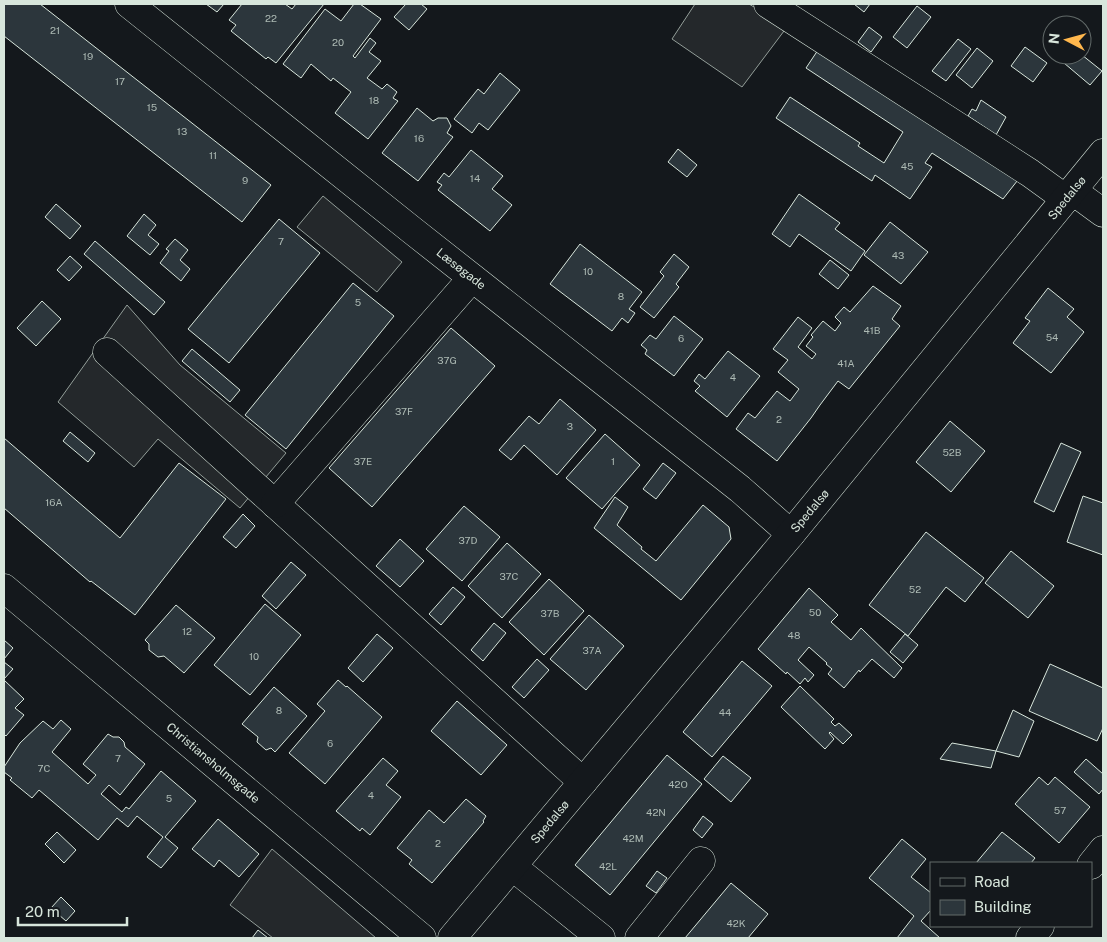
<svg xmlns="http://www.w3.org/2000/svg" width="1107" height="942" font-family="'Public Sans',sans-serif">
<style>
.parking{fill:#24282b;stroke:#939e99}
.building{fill:#2c363c;stroke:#d8e6dc}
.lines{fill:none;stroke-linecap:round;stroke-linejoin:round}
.minor-casing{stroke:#d8e6dc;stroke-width:29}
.minor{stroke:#14181c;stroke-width:28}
.labels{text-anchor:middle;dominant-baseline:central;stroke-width:4;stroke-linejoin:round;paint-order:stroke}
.number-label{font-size:10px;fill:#adbab4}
.street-label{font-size:12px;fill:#d8e6dc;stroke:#14181c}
</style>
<rect width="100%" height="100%" fill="#14181c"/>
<g class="parking">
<polygon points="695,4 749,4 787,27 742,87 672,39"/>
<polygon points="323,196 402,262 377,292 297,227"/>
<polygon points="127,305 180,365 286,453 240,508 158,439 134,467 58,402"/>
<polygon points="272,849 376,938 273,938 230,905"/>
</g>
<g class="building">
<polygon points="4,4 40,4 271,185 242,222 4,36"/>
<polygon points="206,4 224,4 217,12"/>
<polygon points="242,4 285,4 292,9 296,4 324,4 276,63 268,57 266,59 231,31 236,25 229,20"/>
<polygon points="354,4 360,4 381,19 353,56 355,58 370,38 376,43 369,52 381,61 367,78 382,89 387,84 397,92 393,98 398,101 368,139 335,113 351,92 333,78 331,81 311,64 301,78 283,64 325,9 341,21"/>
<polygon points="406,4 421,4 427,9 409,30 394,17"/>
<polygon points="854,4 870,4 864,12"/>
<polygon points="917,6 931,17 907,48 893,37"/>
<polygon points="869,27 882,37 871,52 858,42"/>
<polygon points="958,39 971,49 946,81 932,71"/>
<polygon points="820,47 1021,176 1003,199 932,153 925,163 932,167 910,199 875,175 872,181 776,118 790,97 860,143 858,146 884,163 903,132 806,68"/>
<polygon points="1025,47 1047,63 1033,82 1011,66"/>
<polygon points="977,48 993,61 972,88 956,75"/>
<polygon points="1071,55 1082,55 1102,71 1090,85 1064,63"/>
<polygon points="500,73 520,90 488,130 479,123 472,133 454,119 478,89 484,94"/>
<polygon points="981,100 1006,117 996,135 968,116 972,109 976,111"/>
<polygon points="417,108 433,121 438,118 447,118 451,126 447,133 453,137 418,181 382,153"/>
<polygon points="678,149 697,165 687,177 668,162"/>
<polygon points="471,150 503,176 492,189 512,205 490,231 438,190 442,185 437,182 444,173 449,177"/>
<polygon points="799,194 840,223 835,229 865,251 851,271 799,234 790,247 772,234"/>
<polygon points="56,204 81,226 70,239 45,217"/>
<polygon points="144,214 156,225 148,235 159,244 150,255 127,236"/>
<polygon points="279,219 320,253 229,363 188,329"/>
<polygon points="890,222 928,252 901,284 864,255"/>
<polygon points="175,239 188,250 180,260 190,269 181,281 160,263 169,251 166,249"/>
<polygon points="95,241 165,302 154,315 84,254"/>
<polygon points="580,244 642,292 629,309 635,313 628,323 622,318 612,331 550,284"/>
<polygon points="674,254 689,267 676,284 679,287 654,318 640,307 664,276 660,272"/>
<polygon points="70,256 82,267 69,281 57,270"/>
<polygon points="830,260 849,275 838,289 819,274"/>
<polygon points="353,283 394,316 286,449 245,415"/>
<polygon points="873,286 901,306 892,319 900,326 849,389 838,381 820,405 811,418 777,461 736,429 748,413 755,418 777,391 790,401 799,389 778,372 788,360 773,349 798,317 812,328 798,347 812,359 816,354 806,346 813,337 811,335 823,321 835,331 841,323 835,317 844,307 850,312"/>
<polygon points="1048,288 1074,309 1067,317 1084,332 1051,373 1013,343 1030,321 1025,318"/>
<polygon points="42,301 61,319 36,346 17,328"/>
<polygon points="674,316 703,339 674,376 645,354 647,350 641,345 650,335 656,339"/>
<polygon points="451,328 495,366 372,507 329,468"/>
<polygon points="192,349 240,390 230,402 182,361"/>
<polygon points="728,351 760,376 727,417 695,391 700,386 694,381 699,374 705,379"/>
<polygon points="560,399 596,430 557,475 524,445 511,460 499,450 529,416 539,424"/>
<polygon points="950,421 985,451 951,492 916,462"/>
<polygon points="70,432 95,453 88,462 63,441"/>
<polygon points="605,434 640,465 602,509 566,478"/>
<polygon points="4,438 120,538 179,463 226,499 135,615 91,581 90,582 4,508"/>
<polygon points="1061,443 1081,452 1054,512 1034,502"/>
<polygon points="663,463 676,473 656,499 643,489"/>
<polygon points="1083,496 1103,503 1103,555 1067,542"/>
<polygon points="615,497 628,507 617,525 642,547 641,549 656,561 703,505 729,527 731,539 681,600 594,528"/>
<polygon points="464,506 500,537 462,581 426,549"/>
<polygon points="243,514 255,526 236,548 223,537"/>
<polygon points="926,532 984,578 965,602 946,587 908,636 869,605"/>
<polygon points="400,539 424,561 400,587 376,566"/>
<polygon points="507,543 541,574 502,618 468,586"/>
<polygon points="1011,551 1054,586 1028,618 985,583"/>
<polygon points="291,562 306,575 276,609 262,596"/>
<polygon points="549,579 584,611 544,655 509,622"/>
<polygon points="453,587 465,597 441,625 429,614"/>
<polygon points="809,588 838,615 831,622 851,640 861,628 902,668 894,678 872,659 860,672 859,670 844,688 828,674 832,669 826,664 827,663 809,647 798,660 814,675 808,682 805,678 800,684 787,672 786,674 758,649"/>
<polygon points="265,604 301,635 250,695 214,665"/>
<polygon points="176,605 215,638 184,673 164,656 158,657 149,650 149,644 145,640"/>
<polygon points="589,615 624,646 586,690 550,659"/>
<polygon points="494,623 506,633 483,661 471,650"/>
<polygon points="377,634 393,648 363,682 348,668"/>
<polygon points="905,634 918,645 903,663 890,652"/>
<polygon points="4,640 13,648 4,659"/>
<polygon points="537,659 549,670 524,698 512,687"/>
<polygon points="742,661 772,686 712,757 683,732"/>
<polygon points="4,662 13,669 4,679"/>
<polygon points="1050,664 1103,688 1103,728 1097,741 1029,711"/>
<polygon points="4,680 24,699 15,708 24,715 6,736 4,734"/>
<polygon points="338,680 346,687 347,686 382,717 325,784 289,753 325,711 317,704"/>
<polygon points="800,686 834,719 831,722 835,726 839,723 852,735 843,744 830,732 829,733 834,739 825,749 781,707"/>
<polygon points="274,687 307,716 275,752 271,748 266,750 257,742 258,737 242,724"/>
<polygon points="457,701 507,745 481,775 431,731"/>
<polygon points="1013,710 1034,721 1019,757 996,751"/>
<polygon points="61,720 71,729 52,752 88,784 96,775 83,764 108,734 113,737 119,737 124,742 125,747 145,764 120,795 109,785 101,794 122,812 126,807 129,809 161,771 196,801 165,837 178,848 161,868 147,857 163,837 137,816 128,827 117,818 98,840 39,790 32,798 10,780 12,778 4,772 4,767 20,743 43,721 53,729"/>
<polygon points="952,743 996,751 991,768 940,759"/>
<polygon points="667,755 702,784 610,895 575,865"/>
<polygon points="723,756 751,778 731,802 704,779"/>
<polygon points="383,758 398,771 386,785 401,797 370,835 362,828 360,831 336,811"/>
<polygon points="1086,759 1103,774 1103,789 1099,794 1074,772"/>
<polygon points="1039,777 1048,785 1055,777 1090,807 1059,843 1015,804"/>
<polygon points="466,799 486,816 483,821 484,822 432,883 409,864 412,860 397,848 429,810 444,823"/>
<polygon points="703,816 713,824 702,838 693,830"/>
<polygon points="218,819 259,854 239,877 219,860 214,867 192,849"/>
<polygon points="57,832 76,850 64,863 45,844"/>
<polygon points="1002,832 1035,858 1031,863 976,863"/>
<polygon points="902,839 926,859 911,877 931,893 931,910 921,921 940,938 897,938 914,916 869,878"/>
<polygon points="657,871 667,878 656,893 646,886"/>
<polygon points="731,883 768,914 748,938 685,938"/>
<polygon points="61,897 75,911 66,921 51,908"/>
<polygon points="258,930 268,938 252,938"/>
</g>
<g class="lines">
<g class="minor-casing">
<g id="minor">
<polyline points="129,4 413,231 740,489 791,534"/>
<polyline points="768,4 1030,173 1066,199"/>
<polyline points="1073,191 1103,213"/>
<polyline points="107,352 583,782"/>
<polyline points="275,504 472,278"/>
<polyline points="4,588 422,938"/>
<polyline points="1091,865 1103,850"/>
<polyline points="513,867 601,938"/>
<polyline points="452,938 791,534 1103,153"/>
<polyline points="639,938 701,861"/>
<polyline points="1030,938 1040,926"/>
</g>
</g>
<use href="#minor" class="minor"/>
</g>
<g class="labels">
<g class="number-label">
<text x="271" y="18">22</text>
<text x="55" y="30">21</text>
<text x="338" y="42">20</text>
<text x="88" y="56">19</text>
<text x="120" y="81">17</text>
<text x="374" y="100">18</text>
<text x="152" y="107">15</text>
<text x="182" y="131">13</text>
<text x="419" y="138">16</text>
<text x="213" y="155">11</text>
<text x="907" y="166">45</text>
<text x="475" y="178">14</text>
<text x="245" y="180">9</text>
<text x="281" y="241">7</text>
<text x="898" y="255">43</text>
<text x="588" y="271">10</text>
<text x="621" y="296">8</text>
<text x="358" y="302">5</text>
<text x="872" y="330">41B</text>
<text x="1052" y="337">54</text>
<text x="681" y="338">6</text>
<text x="447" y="360">37G</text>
<text x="846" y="363">41A</text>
<text x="733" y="377">4</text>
<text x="404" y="411">37F</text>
<text x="779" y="419">2</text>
<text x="570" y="426">3</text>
<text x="952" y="452">52B</text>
<text x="363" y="461">37E</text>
<text x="613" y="461">1</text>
<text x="54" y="502">16A</text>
<text x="468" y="540">37D</text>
<text x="509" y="576">37C</text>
<text x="915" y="589">52</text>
<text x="815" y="612">50</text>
<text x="550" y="613">37B</text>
<text x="187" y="631">12</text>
<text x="794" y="635">48</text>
<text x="592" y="650">37A</text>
<text x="254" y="656">10</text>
<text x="279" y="710">8</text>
<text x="725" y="712">44</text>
<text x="330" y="743">6</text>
<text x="118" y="758">7</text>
<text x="44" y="768">7C</text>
<text x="678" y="784">42O</text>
<text x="371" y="795">4</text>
<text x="169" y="798">5</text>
<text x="1060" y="810">57</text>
<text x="656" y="812">42N</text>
<text x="633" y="838">42M</text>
<text x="438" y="843">2</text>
<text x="608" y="866">42L</text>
<text x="736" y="923">42K</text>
</g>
<g class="street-label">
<text transform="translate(1067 198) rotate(-51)">Spedalsø</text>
<text transform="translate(461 269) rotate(38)">Læsøgade</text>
<text transform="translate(810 511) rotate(-50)">Spedalsø</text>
<text transform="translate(213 763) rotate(40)">Christiansholmsgade</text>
<text transform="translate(550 822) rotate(-50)">Spedalsø</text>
</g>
</g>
<rect width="1107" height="942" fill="none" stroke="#d8e6dc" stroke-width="10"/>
<rect x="930" y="862" width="162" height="65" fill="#14181c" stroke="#626a69"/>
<rect x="940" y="878" width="25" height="8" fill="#14181c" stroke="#626a69"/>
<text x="974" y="887" font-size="15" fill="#d8e6dc">Road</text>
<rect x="940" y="900" width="25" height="15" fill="#2c363c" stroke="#626a69"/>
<text x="974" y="912" font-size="15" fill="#d8e6dc">Building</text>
<g transform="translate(1067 40) rotate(276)"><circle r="24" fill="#14181c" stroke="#626a69"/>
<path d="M0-4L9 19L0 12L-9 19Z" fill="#ffb74d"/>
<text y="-8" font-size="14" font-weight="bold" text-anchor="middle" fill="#d8e6dc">N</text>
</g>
<path d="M18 917v8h109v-8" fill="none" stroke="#d8e6dc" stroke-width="2.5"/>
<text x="25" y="917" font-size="15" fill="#d8e6dc" stroke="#14181c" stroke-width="4" paint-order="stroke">20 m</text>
</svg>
